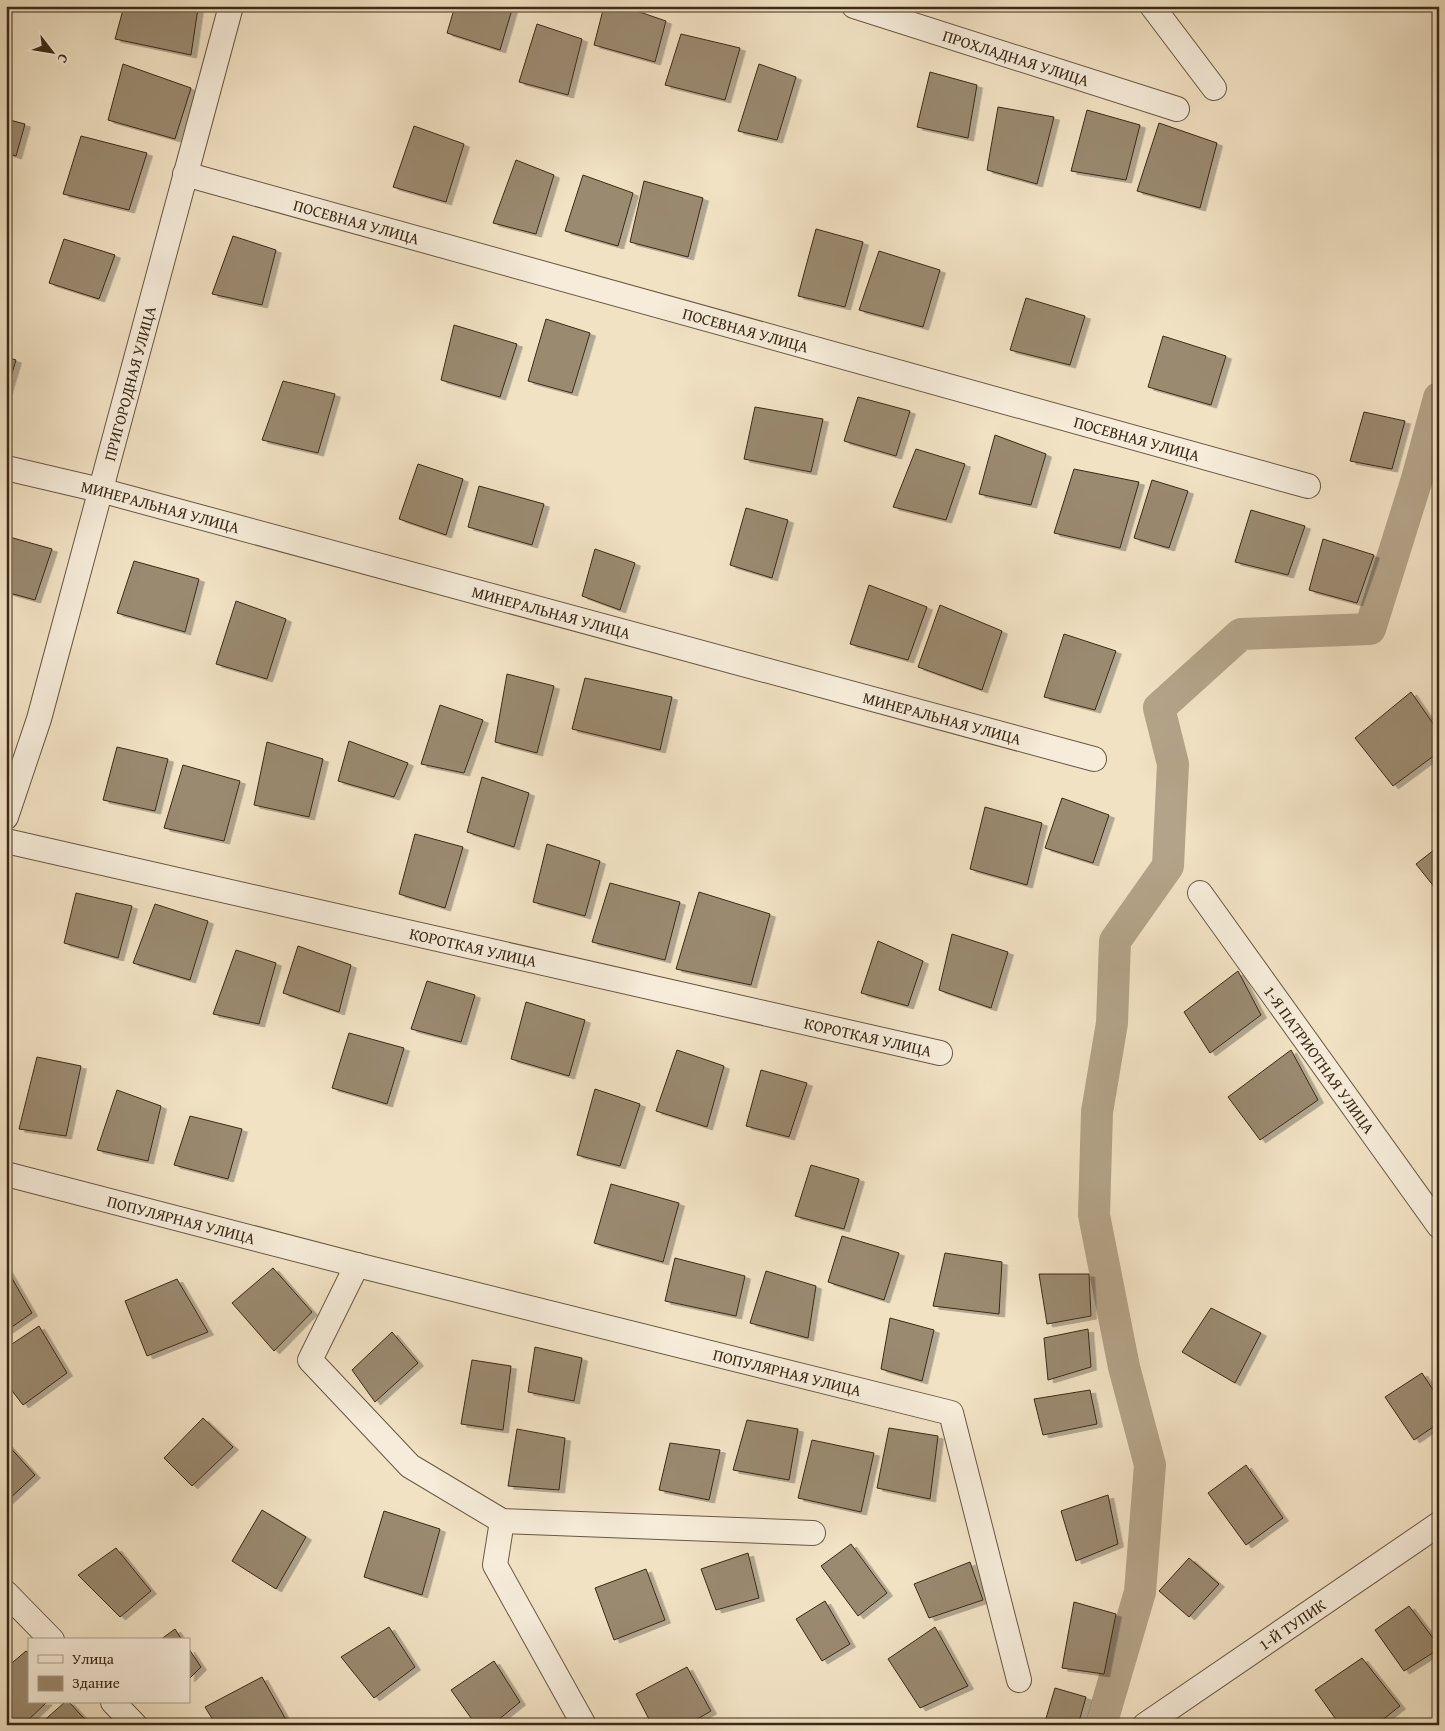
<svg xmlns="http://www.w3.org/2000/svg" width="1445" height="1731" font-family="'Gentium Book Plus',serif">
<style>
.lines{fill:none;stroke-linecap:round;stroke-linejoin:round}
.canal{stroke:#b3a388;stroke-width:32}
.building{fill:#9a8a70;stroke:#3b2a15;filter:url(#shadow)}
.minor-casing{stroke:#685841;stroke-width:26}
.minor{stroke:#f6ecd9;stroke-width:24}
.labels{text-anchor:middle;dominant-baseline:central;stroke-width:4.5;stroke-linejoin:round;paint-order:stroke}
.street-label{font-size:16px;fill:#3b2a15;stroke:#f6ecd9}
</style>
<defs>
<filter id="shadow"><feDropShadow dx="5.5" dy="3" stdDeviation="0" flood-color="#0004"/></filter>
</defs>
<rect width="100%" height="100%" fill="#f1e2c4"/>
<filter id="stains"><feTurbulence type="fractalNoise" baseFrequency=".004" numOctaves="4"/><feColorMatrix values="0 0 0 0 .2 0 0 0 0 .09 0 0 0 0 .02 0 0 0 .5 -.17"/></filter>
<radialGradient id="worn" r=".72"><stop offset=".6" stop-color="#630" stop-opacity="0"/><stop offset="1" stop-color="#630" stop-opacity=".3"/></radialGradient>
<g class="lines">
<polyline class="canal" points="1101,1725 1140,1592 1150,1465 1124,1367 1094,1215 1097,1112 1112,1023 1115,941 1168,866 1173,764 1159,708 1241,634 1370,629 1417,479 1439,398"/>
</g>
<g class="building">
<polygon points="124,6 198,8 191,55 115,39"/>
<polygon points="455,6 513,6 500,50 447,33"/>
<polygon points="604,6 622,6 666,21 655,62 594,45"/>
<polygon points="537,24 582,39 568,95 519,82"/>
<polygon points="681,34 740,48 725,100 665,85"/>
<polygon points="123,64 191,88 175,139 108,120"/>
<polygon points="759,64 796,77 777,140 738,131"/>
<polygon points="930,72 977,85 968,138 917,127"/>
<polygon points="998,107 1054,117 1037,184 987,170"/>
<polygon points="1087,110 1140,125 1126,180 1071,171"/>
<polygon points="6,119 25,124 16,156 6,153"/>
<polygon points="1159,123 1217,143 1200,208 1137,191"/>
<polygon points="414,126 464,144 446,202 393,187"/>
<polygon points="81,136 147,153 129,210 63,194"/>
<polygon points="516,160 554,175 536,234 493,223"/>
<polygon points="583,175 633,193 618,246 565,231"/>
<polygon points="644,181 703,198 688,257 630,242"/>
<polygon points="816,229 863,242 845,307 798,296"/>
<polygon points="233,236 276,250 262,305 212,294"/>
<polygon points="64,239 115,255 99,299 49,283"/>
<polygon points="879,251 940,270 923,327 859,310"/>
<polygon points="1026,298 1085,316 1070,365 1010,350"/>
<polygon points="546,319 590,333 572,393 528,381"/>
<polygon points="454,325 517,344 500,397 441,380"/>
<polygon points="1163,336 1226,356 1211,405 1148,387"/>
<polygon points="6,357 16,360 6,393"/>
<polygon points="283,381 335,394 318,453 262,440"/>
<polygon points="858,397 910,411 896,456 844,441"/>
<polygon points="755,407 823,419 811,472 744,459"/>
<polygon points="1364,412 1405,421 1392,469 1350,461"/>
<polygon points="995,435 1046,454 1031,505 979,494"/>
<polygon points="916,449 965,464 946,520 893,507"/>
<polygon points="418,464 463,479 446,535 399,519"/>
<polygon points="1074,469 1139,482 1120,548 1054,533"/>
<polygon points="1152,480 1188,491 1169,548 1134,538"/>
<polygon points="479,486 544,504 532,545 468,527"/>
<polygon points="746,508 788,520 772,578 730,565"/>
<polygon points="1251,510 1305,526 1288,575 1235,562"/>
<polygon points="6,536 52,549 35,600 6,592"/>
<polygon points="1323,539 1374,555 1357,603 1309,590"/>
<polygon points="595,549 635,563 620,610 582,596"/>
<polygon points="134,561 199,579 185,632 117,613"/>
<polygon points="869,585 927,607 908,660 850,644"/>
<polygon points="236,601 286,619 267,679 216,664"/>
<polygon points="940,605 1002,631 982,690 918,667"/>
<polygon points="1064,634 1116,651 1095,710 1044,697"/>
<polygon points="507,674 554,686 537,753 495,742"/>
<polygon points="585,678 672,697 660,750 572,729"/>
<polygon points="1411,692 1439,732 1439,752 1393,786 1355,738"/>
<polygon points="440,705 483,720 464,773 421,764"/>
<polygon points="349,741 408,763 394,797 338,781"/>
<polygon points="267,742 323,759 309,817 254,805"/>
<polygon points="117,747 168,759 155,811 103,800"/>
<polygon points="183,765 240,781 224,841 164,828"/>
<polygon points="482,777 529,793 514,847 467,832"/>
<polygon points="1062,798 1109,815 1093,863 1045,848"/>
<polygon points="985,807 1042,823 1027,885 970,869"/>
<polygon points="415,834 463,847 445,908 399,894"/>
<polygon points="547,844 600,861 585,916 533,902"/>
<polygon points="1439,846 1439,893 1416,864"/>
<polygon points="610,883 680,902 665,960 592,942"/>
<polygon points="699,892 770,914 751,985 676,969"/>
<polygon points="76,893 132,906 118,958 64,943"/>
<polygon points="155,904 208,921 190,980 133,963"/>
<polygon points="952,934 1008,952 991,1008 939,990"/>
<polygon points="878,941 923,961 908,1006 861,993"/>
<polygon points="298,946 351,965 339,1012 283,993"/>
<polygon points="236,950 276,963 259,1024 213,1014"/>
<polygon points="1238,971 1261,1015 1210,1053 1184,1012"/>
<polygon points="427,981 475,995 461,1042 411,1029"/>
<polygon points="526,1002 585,1020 569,1076 511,1059"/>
<polygon points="349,1033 404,1048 387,1104 332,1088"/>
<polygon points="677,1050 724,1066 707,1127 656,1111"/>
<polygon points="1291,1050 1318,1100 1260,1140 1228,1097"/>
<polygon points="37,1057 81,1066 66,1136 19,1129"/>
<polygon points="761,1070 807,1083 789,1137 746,1126"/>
<polygon points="595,1089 640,1104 620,1166 577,1155"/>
<polygon points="117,1090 161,1106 148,1161 97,1150"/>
<polygon points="190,1116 242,1129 228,1179 174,1165"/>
<polygon points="811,1165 859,1179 844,1229 795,1216"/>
<polygon points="611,1184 679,1203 663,1262 594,1243"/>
<polygon points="842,1236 899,1253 884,1300 828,1282"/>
<polygon points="945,1253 1002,1262 999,1314 933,1306"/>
<polygon points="675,1258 745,1276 736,1316 665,1301"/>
<polygon points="6,1268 32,1313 6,1331"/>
<polygon points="273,1268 312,1312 274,1351 232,1303"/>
<polygon points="766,1271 816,1286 808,1338 750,1323"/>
<polygon points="1039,1274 1089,1274 1091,1316 1047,1324"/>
<polygon points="177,1279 208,1332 147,1356 125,1301"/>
<polygon points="1211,1308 1261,1333 1235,1383 1182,1352"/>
<polygon points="890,1318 934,1330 922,1381 881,1369"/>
<polygon points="39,1326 67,1373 23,1405 6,1383 6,1348"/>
<polygon points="1088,1329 1091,1367 1048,1380 1044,1338"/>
<polygon points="392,1332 418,1363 375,1402 352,1370"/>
<polygon points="535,1347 582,1358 574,1401 528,1392"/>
<polygon points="472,1360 511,1366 503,1430 461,1424"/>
<polygon points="1422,1373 1439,1399 1439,1423 1414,1440 1385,1397"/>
<polygon points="1090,1390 1097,1424 1043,1435 1034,1399"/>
<polygon points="203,1418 233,1447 192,1486 164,1458"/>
<polygon points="747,1420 798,1429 789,1480 733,1470"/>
<polygon points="889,1428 938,1436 930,1499 877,1488"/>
<polygon points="517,1429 565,1438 559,1490 508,1486"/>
<polygon points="812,1440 874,1453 861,1512 798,1498"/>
<polygon points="6,1443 35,1475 6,1502"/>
<polygon points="670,1443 720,1450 709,1500 659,1490"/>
<polygon points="1246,1465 1283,1518 1246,1545 1208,1493"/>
<polygon points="1108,1495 1118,1544 1076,1561 1061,1511"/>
<polygon points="262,1510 306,1537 276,1589 232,1561"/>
<polygon points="384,1511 440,1529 422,1595 364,1577"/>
<polygon points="851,1544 887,1593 858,1616 821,1566"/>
<polygon points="116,1548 151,1591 120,1617 78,1575"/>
<polygon points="748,1553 759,1598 716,1610 701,1569"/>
<polygon points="1189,1558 1219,1584 1189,1617 1159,1591"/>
<polygon points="970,1562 983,1600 929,1618 914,1584"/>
<polygon points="646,1569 665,1620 614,1640 595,1588"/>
<polygon points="825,1601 850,1644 822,1661 796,1619"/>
<polygon points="1074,1602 1116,1614 1104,1674 1062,1668"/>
<polygon points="1409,1606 1439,1646 1439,1649 1404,1671 1375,1630"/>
<polygon points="389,1627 415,1667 374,1698 341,1657"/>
<polygon points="935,1627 968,1686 920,1708 888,1659"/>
<polygon points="175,1629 182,1640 160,1640"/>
<polygon points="189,1649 201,1667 189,1679"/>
<polygon points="26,1651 29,1653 29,1702 47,1702 23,1725 6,1725 6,1668"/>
<polygon points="1362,1658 1400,1706 1376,1725 1340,1725 1315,1690"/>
<polygon points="494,1661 520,1702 492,1725 476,1725 451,1690"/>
<polygon points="687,1667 711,1711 687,1725 652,1725 636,1694"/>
<polygon points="262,1677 289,1725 216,1725 205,1707"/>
<polygon points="1055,1688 1086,1697 1078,1725 1044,1725"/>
<polygon points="65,1702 69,1702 90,1725 39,1725"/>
</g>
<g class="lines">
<g class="minor-casing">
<g id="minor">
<path id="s1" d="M854 6 1177 109"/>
<polyline points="1152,6 1214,88"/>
<path id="s2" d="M185 174 1308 486"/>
<path id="s3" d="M6 468 100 490 1094 759"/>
<path id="s4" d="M6 817 39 719 231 6"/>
<path id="s5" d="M6 841 940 1053"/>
<path id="s6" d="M1200 893 1439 1226"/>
<path id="s7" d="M6 1174 357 1265 951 1413 1019 1680"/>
<polyline points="357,1265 310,1360 410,1466 502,1521 813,1533"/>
<polyline points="502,1521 495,1565 584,1725"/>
<polyline points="6,1593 52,1640"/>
<polyline points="113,1702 135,1725"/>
<path id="s8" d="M1145 1725 1439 1524"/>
</g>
</g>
<use href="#minor" class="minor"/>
</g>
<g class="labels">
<g class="street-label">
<text stroke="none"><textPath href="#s1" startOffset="170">ПРОХЛАДНАЯ УЛИЦА</textPath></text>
<text stroke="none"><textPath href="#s2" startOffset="178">ПОСЕВНАЯ УЛИЦА</textPath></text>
<text stroke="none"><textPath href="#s2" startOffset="582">ПОСЕВНАЯ УЛИЦА</textPath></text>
<text stroke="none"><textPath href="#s4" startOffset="451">ПРИГОРОДНАЯ УЛИЦА</textPath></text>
<text stroke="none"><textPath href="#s2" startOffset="988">ПОСЕВНАЯ УЛИЦА</textPath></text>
<text stroke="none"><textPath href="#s3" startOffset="159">МИНЕРАЛЬНАЯ УЛИЦА</textPath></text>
<text stroke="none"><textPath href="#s3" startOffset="564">МИНЕРАЛЬНАЯ УЛИЦА</textPath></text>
<text stroke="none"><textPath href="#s3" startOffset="969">МИНЕРАЛЬНАЯ УЛИЦА</textPath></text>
<text stroke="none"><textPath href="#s5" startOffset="479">КОРОТКАЯ УЛИЦА</textPath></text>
<text stroke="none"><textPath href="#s5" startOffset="884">КОРОТКАЯ УЛИЦА</textPath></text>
<text stroke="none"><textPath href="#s6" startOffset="205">1-Я ПАТРИОТНАЯ УЛИЦА</textPath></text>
<text stroke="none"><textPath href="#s7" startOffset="181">ПОПУЛЯРНАЯ УЛИЦА</textPath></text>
<text stroke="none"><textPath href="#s7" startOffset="806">ПОПУЛЯРНАЯ УЛИЦА</textPath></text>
<text stroke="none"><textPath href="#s8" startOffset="178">1-Й ТУПИК</textPath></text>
</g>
</g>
<rect width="1445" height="1731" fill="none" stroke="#f1e2c4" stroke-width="25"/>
<rect x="8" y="8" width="1430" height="1716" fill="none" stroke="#3b2a15" stroke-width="2.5"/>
<rect x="12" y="12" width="1420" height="1706" fill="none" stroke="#3b2a15"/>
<rect x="28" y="1638" width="162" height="65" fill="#f6ecd9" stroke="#ab9e8b"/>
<rect x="38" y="1655" width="25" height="8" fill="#f6ecd9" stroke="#ab9e8b"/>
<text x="72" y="1664" font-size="15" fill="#3b2a15">Улица</text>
<rect x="38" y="1676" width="25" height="15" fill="#9a8a70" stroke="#ab9e8b"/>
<text x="72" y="1688" font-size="15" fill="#3b2a15">Здание</text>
<g transform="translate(52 52) rotate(121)" stroke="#f6ecd9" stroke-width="4" paint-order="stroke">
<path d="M0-4L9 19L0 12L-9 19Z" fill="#3b2a15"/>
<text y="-8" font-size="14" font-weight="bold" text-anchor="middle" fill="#3b2a15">С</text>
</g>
<rect width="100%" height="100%" filter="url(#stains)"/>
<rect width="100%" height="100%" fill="url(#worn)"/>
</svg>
